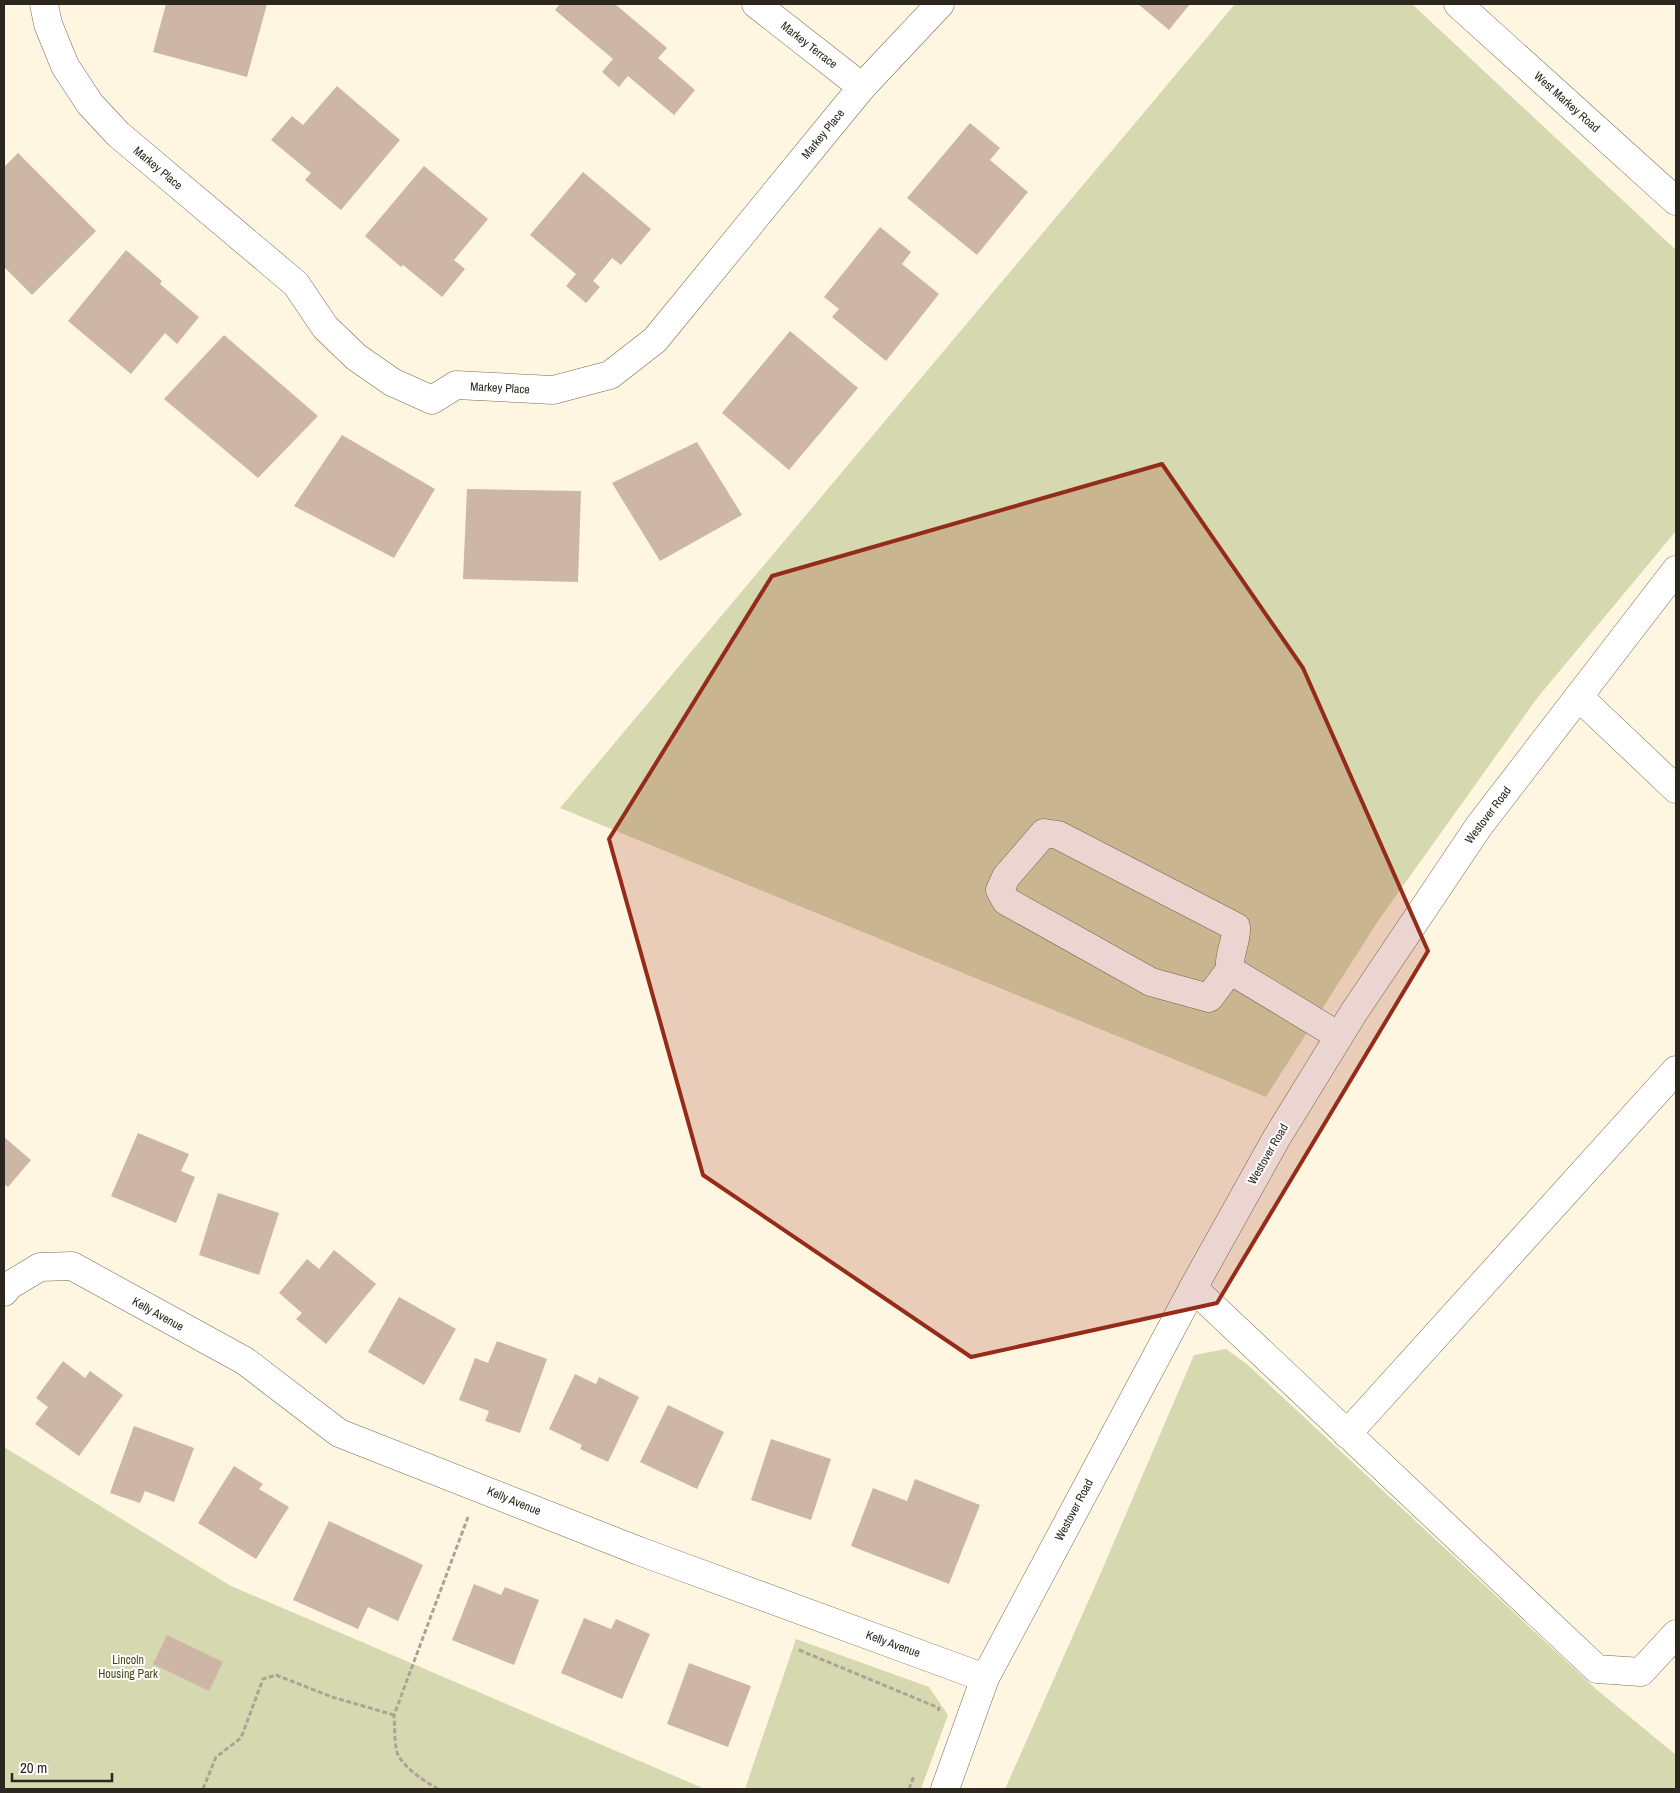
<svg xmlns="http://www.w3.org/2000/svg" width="1680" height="1793" font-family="'Archivo Narrow',sans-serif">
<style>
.park{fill:#d6d9b0}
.building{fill:#ceb6a6}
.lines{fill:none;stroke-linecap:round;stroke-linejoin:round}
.minor-casing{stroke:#756b55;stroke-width:29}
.path{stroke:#aba495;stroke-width:3;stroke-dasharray:5 2.5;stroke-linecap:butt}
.minor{stroke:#fff;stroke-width:28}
.marked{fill:#952b19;fill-opacity:0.2;stroke:#952b19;stroke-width:4;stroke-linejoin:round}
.labels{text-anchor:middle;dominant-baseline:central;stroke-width:4;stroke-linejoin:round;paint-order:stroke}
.street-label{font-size:12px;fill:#2b271e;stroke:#fff}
.park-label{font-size:12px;fill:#484918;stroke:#fff}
</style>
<rect width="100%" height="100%" fill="#fff6e2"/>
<g class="park">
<polygon points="1235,4 1412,4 1676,250 1676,531 1538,697 1378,921 1266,1097 560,808"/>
<polygon points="1226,1349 1248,1365 1596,1689 1676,1755 1676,1789 1005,1789 1099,1577 1194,1355"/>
<polygon points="4,1447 231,1586 705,1789 4,1789"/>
<polygon points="796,1639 929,1687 948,1715 921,1789 745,1789"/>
</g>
<g class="building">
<polygon points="166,4 267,4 247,77 153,52"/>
<polygon points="560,4 615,4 667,48 658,58 695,90 674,115 628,76 619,87 602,72 613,59 555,10"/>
<polygon points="1138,4 1190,4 1169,30"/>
<polygon points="337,86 400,140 341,210 305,180 311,173 271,140 292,116 303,125"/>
<polygon points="970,123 1000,148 990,160 1028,192 977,255 907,198"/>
<polygon points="18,153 96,231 32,295 4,267 4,167"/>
<polygon points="424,166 488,219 454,260 465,269 442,297 403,265 401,267 365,236"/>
<polygon points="583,172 651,229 621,265 612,258 593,281 600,287 586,303 566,286 576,274 530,235"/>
<polygon points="880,227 911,252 902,264 939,294 886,361 832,317 839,309 824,297"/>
<polygon points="126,250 162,281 160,284 199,317 177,344 165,333 131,374 68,321"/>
<polygon points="790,331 858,388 789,470 722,413"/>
<polygon points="224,335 318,416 258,478 164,399"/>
<polygon points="342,435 435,489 394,558 294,506"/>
<polygon points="697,442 742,515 660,561 612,483"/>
<polygon points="467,489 581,491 578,582 463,579"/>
<polygon points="138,1133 189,1154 181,1171 195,1177 176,1223 111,1196"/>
<polygon points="4,1137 31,1160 8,1187 4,1184"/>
<polygon points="218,1193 279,1213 259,1275 199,1255"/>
<polygon points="334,1250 376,1284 326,1344 296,1319 302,1313 279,1293 307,1259 319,1269"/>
<polygon points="399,1297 456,1329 424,1385 368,1352"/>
<polygon points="497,1341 547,1359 520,1433 485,1421 489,1411 459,1400 475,1358 488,1363"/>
<polygon points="63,1361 85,1378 90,1371 123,1395 79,1456 35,1424 48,1407 36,1398"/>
<polygon points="575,1374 596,1384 599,1377 639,1397 608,1462 580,1449 582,1445 549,1429"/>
<polygon points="668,1405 724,1432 697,1489 640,1462"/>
<polygon points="134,1426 194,1448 174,1502 145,1491 140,1503 110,1493"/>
<polygon points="771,1439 831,1459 811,1520 751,1500"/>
<polygon points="234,1466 263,1484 259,1489 289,1507 256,1559 198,1523"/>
<polygon points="915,1479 980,1505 949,1584 851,1546 873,1488 907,1501"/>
<polygon points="329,1521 423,1565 398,1621 368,1607 358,1629 293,1600"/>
<polygon points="474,1584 501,1595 505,1587 539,1600 514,1665 452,1640"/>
<polygon points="584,1618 611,1629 616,1619 650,1634 622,1699 561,1673"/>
<polygon points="167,1635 223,1662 209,1691 153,1664"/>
<polygon points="689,1663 751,1686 728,1747 667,1724"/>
</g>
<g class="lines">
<g class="minor-casing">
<g id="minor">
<polyline points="44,4 48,24 65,66 90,104 118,134 296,284 325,327 356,357 392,382 432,400 456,385 553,390 610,375 655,340 862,87 940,4"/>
<polyline points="756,4 862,87"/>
<polyline points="1458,4 1676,201"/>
<polyline points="1579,697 1676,789"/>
<path d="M1044 833 1058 835 1236 927C1237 942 1228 954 1230 970L1209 998 1151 982 1006 901 1000 890 1006 877Z"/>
<polyline points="1230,970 1339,1036"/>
<polyline points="1193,1288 1597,1669 1641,1672 1676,1634"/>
<polyline points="4,1292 10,1285 40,1267 72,1266 245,1361 339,1433 639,1551 985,1678"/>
<polyline points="1347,1434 1676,1070"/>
<polyline points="945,1789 985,1678 1193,1288 1276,1139 1354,1012 1479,826 1676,570"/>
</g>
</g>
<g class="path">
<polyline points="799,1650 939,1708 938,1711"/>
<polyline points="203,1789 216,1757 241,1738 263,1679 276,1675 332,1697 394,1715"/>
<path d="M438 1789C424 1781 406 1769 398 1755 394 1746 395 1725 394 1715L468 1517"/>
<polyline points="909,1789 914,1776"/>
</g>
<use href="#minor" class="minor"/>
</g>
<path class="marked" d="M1162 464 1303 668 1428 951 1217 1303 971 1357 703 1175 609 839 772 576Z"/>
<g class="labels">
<g class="street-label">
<text transform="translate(809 45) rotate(38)">Markey Terrace</text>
<text transform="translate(1567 102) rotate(42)">West Markey Road</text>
<text transform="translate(823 134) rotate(-51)">Markey Place</text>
<text transform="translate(158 168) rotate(40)">Markey Place</text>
<text transform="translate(500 388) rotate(3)">Markey Place</text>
<text transform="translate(1488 815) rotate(-53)">Westover Road</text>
<text transform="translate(1268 1154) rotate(-60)">Westover Road</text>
<text transform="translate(158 1314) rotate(29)">Kelly Avenue</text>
<text transform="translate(514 1501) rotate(22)">Kelly Avenue</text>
<text transform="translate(1074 1510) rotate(-62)">Westover Road</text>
<text transform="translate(893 1644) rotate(20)">Kelly Avenue</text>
</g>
<g class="park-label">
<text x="128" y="1660">Lincoln<tspan x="128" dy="14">Housing Park</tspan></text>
</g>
</g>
<rect width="1680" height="1793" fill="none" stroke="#2b271e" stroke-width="10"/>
<path d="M12 1773v8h100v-8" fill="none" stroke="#2b271e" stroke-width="2.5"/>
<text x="20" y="1773" font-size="15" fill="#2b271e" stroke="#ffffff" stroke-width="4" paint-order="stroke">20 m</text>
</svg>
